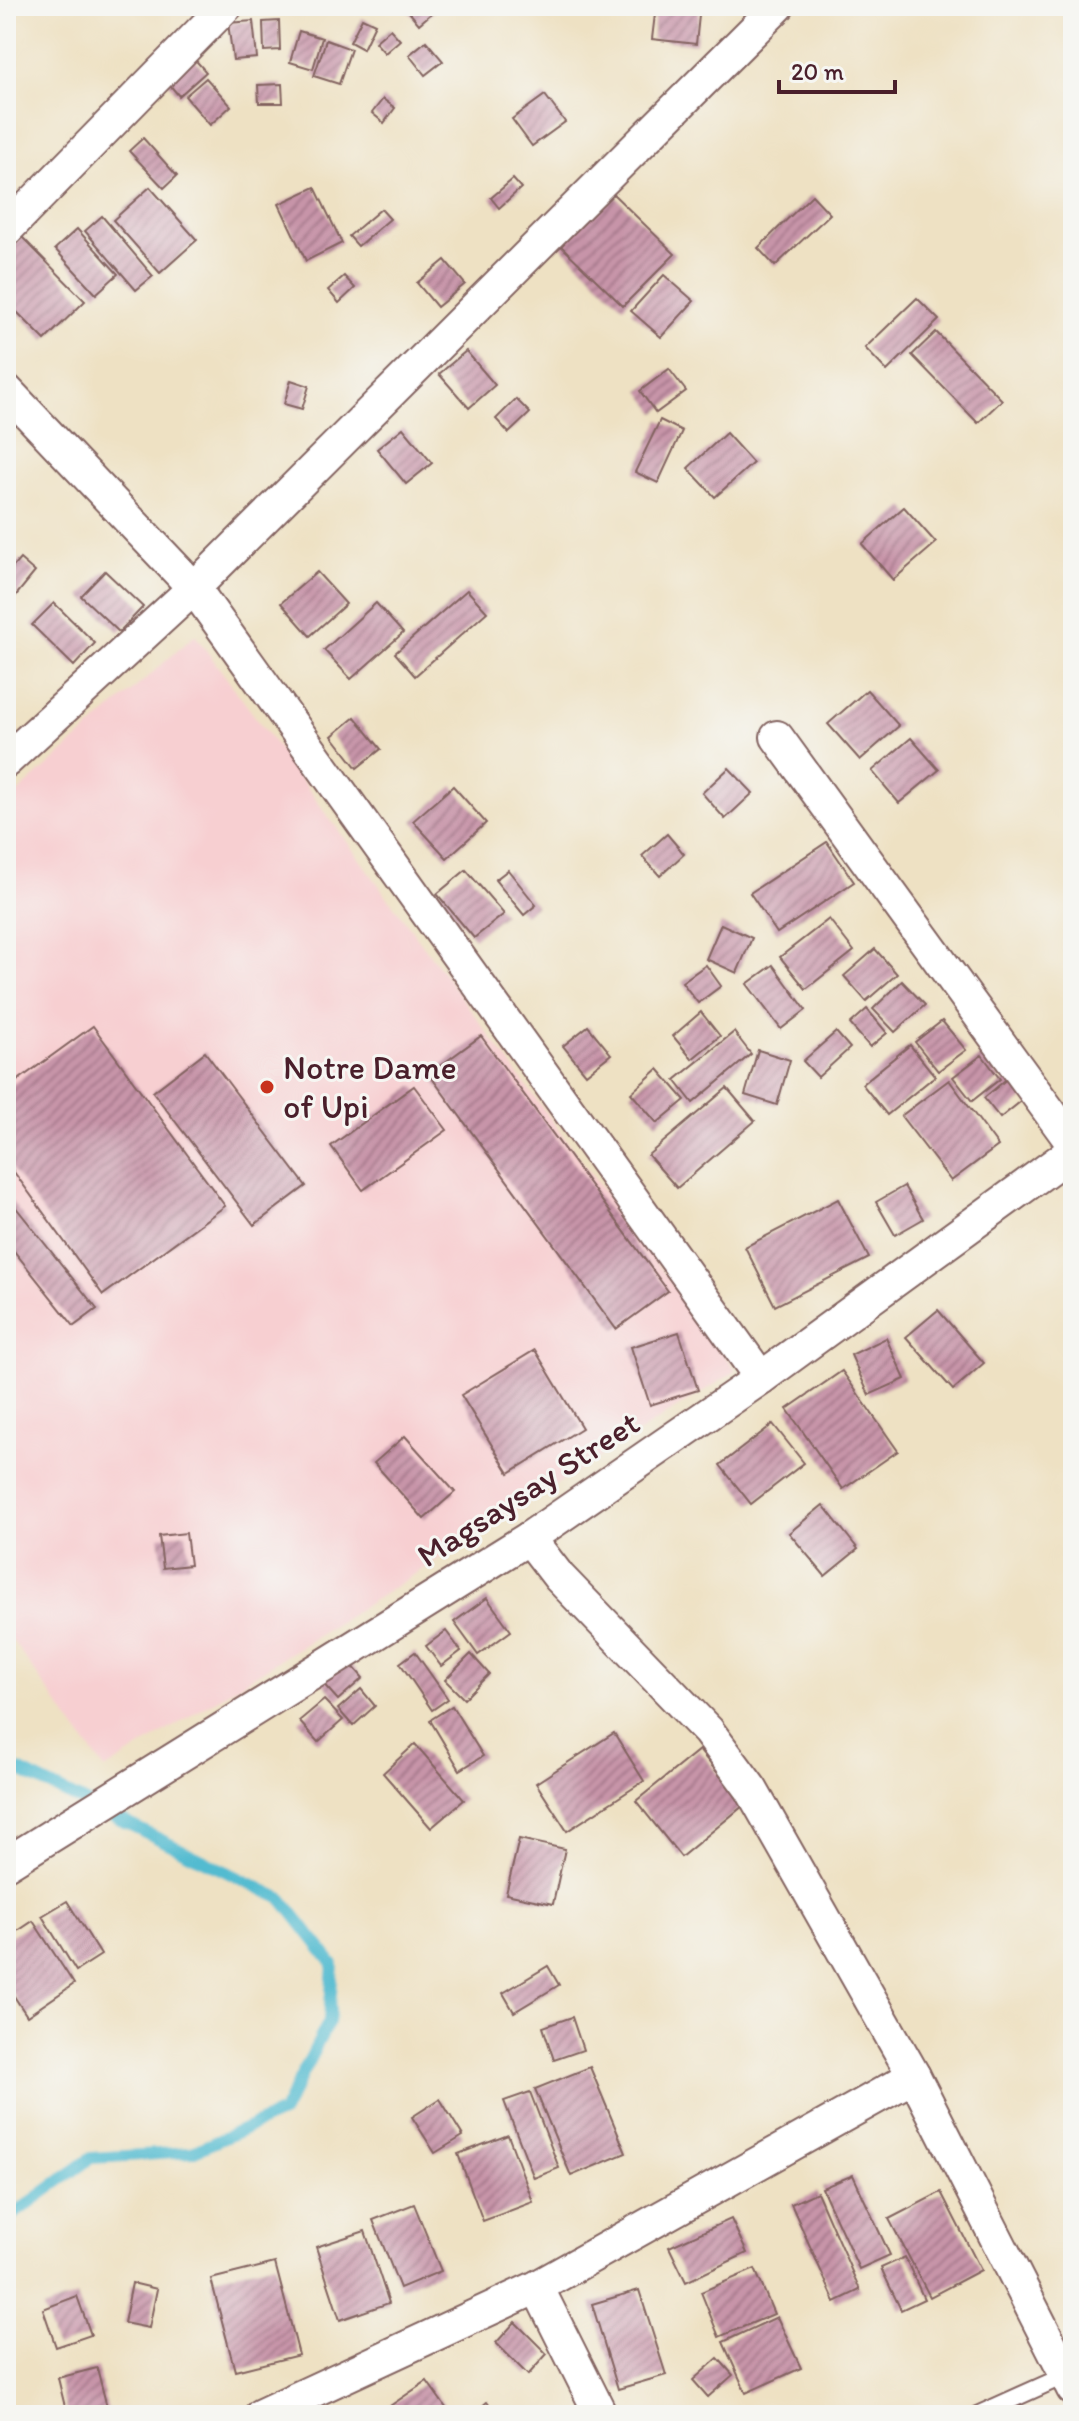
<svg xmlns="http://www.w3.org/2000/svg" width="1079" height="2421" font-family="Itim,sans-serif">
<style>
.built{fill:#f7cfd1}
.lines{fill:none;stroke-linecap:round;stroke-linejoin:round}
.stream{stroke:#53bbd0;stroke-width:12}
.building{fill:url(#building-hatch)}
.lane-casing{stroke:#836360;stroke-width:20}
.street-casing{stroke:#836360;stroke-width:36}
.lane{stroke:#fff;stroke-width:16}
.street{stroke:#fff;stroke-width:32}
.poi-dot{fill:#c8321e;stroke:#f6f6f2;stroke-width:3}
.labels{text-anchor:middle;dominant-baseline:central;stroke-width:6;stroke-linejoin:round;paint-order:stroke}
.poi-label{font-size:34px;fill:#4a1f2b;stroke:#f6f6f2;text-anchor:start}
.street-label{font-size:34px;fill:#4a1f2b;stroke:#f6f6f2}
</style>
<defs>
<pattern id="building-hatch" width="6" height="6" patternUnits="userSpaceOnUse" patternTransform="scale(2)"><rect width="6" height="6" fill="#c794a9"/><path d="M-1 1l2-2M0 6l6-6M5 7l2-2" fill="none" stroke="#a4788a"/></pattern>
</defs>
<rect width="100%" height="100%" fill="#f6f6f2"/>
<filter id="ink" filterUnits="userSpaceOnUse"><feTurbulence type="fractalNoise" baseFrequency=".0125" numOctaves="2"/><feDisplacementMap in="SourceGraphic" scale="16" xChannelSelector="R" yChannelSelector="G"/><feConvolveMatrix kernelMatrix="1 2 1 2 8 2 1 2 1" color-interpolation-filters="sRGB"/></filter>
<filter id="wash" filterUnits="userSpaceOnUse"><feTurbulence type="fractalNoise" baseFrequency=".006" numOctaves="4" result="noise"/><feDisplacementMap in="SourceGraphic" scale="32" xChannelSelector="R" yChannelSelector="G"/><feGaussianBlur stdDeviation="1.8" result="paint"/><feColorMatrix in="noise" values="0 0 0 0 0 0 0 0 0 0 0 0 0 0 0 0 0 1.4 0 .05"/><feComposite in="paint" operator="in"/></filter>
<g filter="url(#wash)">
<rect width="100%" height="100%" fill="#eee1c3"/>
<polygon class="built" points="195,635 736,1371 105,1770 6,1632 6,803"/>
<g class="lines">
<polyline class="stream" points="6,1764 282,1899 333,1964 329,2021 283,2112 192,2152 91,2158 6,2220"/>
</g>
<g id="blocks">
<g class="building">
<polygon points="404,6 440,6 419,24"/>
<polygon points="656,6 700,6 696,44 652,39"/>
<polygon points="362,18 375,24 363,49 350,42"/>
<polygon points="253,21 257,58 233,60 228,23"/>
<polygon points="279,21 280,50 264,51 263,22"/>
<polygon points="390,29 400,40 385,53 375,42"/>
<polygon points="299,31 322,38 313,69 290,62"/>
<polygon points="326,40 351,49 339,84 314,76"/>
<polygon points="426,41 443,61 425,75 409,55"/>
<polygon points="191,55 206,72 179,96 164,78"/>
<polygon points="206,78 231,106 210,125 185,96"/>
<polygon points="282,84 283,103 259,103 258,85"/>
<polygon points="545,95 565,122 532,146 512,119"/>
<polygon points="383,99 395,108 384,123 372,113"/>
<polygon points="143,138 177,176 164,188 129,151"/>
<polygon points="513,179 521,188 499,208 491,198"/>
<polygon points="150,187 197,240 160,273 113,220"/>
<polygon points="315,187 342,243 306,261 279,204"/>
<polygon points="609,190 675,254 623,306 558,243"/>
<polygon points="812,195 830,214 775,266 758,248"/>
<polygon points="381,209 390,219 358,246 349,236"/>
<polygon points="102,216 153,276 136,290 85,231"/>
<polygon points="77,229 118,274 96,294 55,249"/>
<polygon points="21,236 85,301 45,340 6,301 6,251"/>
<polygon points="445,260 465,284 437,307 417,283"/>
<polygon points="664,275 694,301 661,337 631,311"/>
<polygon points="344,276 355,288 339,303 328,290"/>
<polygon points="917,298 939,320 887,371 865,348"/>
<polygon points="936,332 1002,400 978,423 912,355"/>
<polygon points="466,351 495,385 469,408 439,374"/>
<polygon points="669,369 686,391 656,413 640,391"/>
<polygon points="291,380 309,386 302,409 284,404"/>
<polygon points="516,399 530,413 509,433 496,419"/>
<polygon points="660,420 682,431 658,483 635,472"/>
<polygon points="403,428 432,463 406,484 377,449"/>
<polygon points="726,433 753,463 715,497 688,468"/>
<polygon points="904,507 936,543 893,580 862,544"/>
<polygon points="20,559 35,572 9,604 6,575"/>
<polygon points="105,571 143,607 119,632 81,596"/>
<polygon points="317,572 346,604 310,636 281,603"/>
<polygon points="467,590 487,612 415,676 395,653"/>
<polygon points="54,603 95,643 74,666 32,625"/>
<polygon points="376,603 403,633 351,679 324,650"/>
<polygon points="867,690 899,726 860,760 828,724"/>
<polygon points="355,717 381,749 357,768 332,736"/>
<polygon points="911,738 939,770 899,803 872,771"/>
<polygon points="729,768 753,793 725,819 702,793"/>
<polygon points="453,786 486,823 447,858 413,821"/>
<polygon points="667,834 684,854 660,876 642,856"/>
<polygon points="827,842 854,882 777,933 750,893"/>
<polygon points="466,870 504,914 474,938 437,894"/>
<polygon points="508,870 536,905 524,915 495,880"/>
<polygon points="829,919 854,951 806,989 780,957"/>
<polygon points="721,924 752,938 737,973 706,959"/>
<polygon points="875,949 897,974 866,1001 844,976"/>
<polygon points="706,965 721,986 698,1003 682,982"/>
<polygon points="773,965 806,1010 781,1029 747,984"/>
<polygon points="902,981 925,1005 895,1032 873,1009"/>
<polygon points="867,1009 887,1033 870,1047 850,1024"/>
<polygon points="701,1012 720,1036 692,1059 673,1036"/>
<polygon points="942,1021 966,1050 938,1071 915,1042"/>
<polygon points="93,1026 225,1206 103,1295 6,1161 6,1089"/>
<polygon points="588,1026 611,1054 586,1074 563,1046"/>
<polygon points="734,1032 751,1054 693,1103 675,1080"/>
<polygon points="836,1032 850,1048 818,1077 803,1061"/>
<polygon points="481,1036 668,1291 616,1329 429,1074"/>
<polygon points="910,1045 935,1076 887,1115 862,1084"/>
<polygon points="758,1050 790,1060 777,1105 745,1095"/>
<polygon points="205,1052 306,1186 254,1225 153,1092"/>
<polygon points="982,1055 1000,1079 972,1101 953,1077"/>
<polygon points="658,1069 685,1100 657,1123 631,1093"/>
<polygon points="1009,1077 1025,1098 1000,1118 984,1098"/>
<polygon points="949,1080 998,1146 951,1181 901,1116"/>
<polygon points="414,1086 447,1130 363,1190 331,1146"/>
<polygon points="727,1088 755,1121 677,1188 648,1155"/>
<polygon points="904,1186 923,1219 895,1235 876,1202"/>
<polygon points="6,1195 97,1309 74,1326 6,1241"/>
<polygon points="838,1199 869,1258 775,1306 745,1247"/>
<polygon points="938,1310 984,1363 953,1390 906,1337"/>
<polygon points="679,1332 698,1390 650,1405 631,1347"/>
<polygon points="886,1338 905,1379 869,1395 851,1355"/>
<polygon points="535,1350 582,1428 509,1473 461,1395"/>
<polygon points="842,1371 898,1451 843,1489 787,1409"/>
<polygon points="773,1424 804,1463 751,1504 720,1465"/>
<polygon points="405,1436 455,1492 424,1519 374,1463"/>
<polygon points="823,1505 858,1549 825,1576 789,1533"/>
<polygon points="186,1533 190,1565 163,1568 159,1536"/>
<polygon points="487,1598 511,1631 478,1655 454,1622"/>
<polygon points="446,1631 461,1651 441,1666 426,1646"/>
<polygon points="415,1652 448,1699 432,1710 400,1663"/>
<polygon points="471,1654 489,1674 464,1699 445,1680"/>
<polygon points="346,1658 363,1678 338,1700 320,1680"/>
<polygon points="361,1689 375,1706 353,1726 338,1709"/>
<polygon points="324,1700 343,1720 318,1742 299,1721"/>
<polygon points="452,1706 483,1756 460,1770 430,1720"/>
<polygon points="614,1733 644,1781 567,1831 536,1783"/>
<polygon points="415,1744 464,1800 431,1828 383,1773"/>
<polygon points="699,1750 744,1805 681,1857 636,1801"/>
<polygon points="519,1839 565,1849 553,1904 506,1894"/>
<polygon points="67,1901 101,1955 76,1971 42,1916"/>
<polygon points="33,1921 74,1984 27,2016 6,1984 6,1939"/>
<polygon points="548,1966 559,1985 514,2012 503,1993"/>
<polygon points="572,2017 583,2050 554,2060 543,2027"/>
<polygon points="590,2067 626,2153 571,2176 535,2089"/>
<polygon points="530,2092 559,2168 534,2178 504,2101"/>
<polygon points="440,2099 463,2136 435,2153 412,2117"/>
<polygon points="508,2135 533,2202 483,2221 458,2154"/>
<polygon points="853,2175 890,2255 859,2269 822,2188"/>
<polygon points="817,2192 860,2290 835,2302 791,2204"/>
<polygon points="941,2192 981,2270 930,2297 889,2219"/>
<polygon points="414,2204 441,2271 400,2288 373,2220"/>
<polygon points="731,2219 747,2253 686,2282 669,2247"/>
<polygon points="365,2231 389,2303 340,2320 316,2247"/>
<polygon points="905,2257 924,2299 901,2310 881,2268"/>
<polygon points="275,2263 299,2355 235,2371 211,2279"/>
<polygon points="755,2269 774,2314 719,2337 701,2292"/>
<polygon points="132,2283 157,2289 149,2328 124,2323"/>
<polygon points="639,2290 666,2375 618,2389 592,2304"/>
<polygon points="77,2296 91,2335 56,2347 43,2309"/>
<polygon points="777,2317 801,2368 746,2393 723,2342"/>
<polygon points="515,2322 547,2354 528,2375 496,2343"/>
<polygon points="718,2358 733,2375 708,2397 693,2380"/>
<polygon points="97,2368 109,2415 67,2415 58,2378"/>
<polygon points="427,2381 451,2415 392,2415 387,2408"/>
<polygon points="487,2402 497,2415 472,2415"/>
</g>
</g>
</g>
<g filter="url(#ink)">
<use href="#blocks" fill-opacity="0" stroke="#836360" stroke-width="2"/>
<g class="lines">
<g class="lane-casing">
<polyline id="lane" points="977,2415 1066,2375"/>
</g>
<g class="street-casing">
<g id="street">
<polyline points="6,230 226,6"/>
<polyline points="6,390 194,588 761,1378"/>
<polyline points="777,737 1073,1144"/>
<polyline points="6,761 194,588 778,6"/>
<polyline points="529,1538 559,1577 708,1731 751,1789 914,2076 1073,2389"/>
<polyline points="6,1864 529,1538 761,1378 1073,1151"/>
<polyline points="537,2287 601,2415"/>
<polyline points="261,2415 537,2287 914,2076"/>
</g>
</g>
<use href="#lane" class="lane"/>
<use href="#street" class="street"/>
</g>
</g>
<circle class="poi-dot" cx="267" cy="1087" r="8"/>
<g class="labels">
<g class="poi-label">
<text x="283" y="1067">Notre Dame<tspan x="283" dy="39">of Upi</tspan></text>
</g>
<g class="street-label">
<text transform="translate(528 1489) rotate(-33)">Magsaysay Street</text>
</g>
</g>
<rect width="1079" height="2421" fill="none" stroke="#f6f6f2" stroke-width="32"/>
<path d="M779 80v12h116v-12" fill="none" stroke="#4a1f2b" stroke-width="4"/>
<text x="791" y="80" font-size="24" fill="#4a1f2b" stroke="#f6f6f2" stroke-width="6" paint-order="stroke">20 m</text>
</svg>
